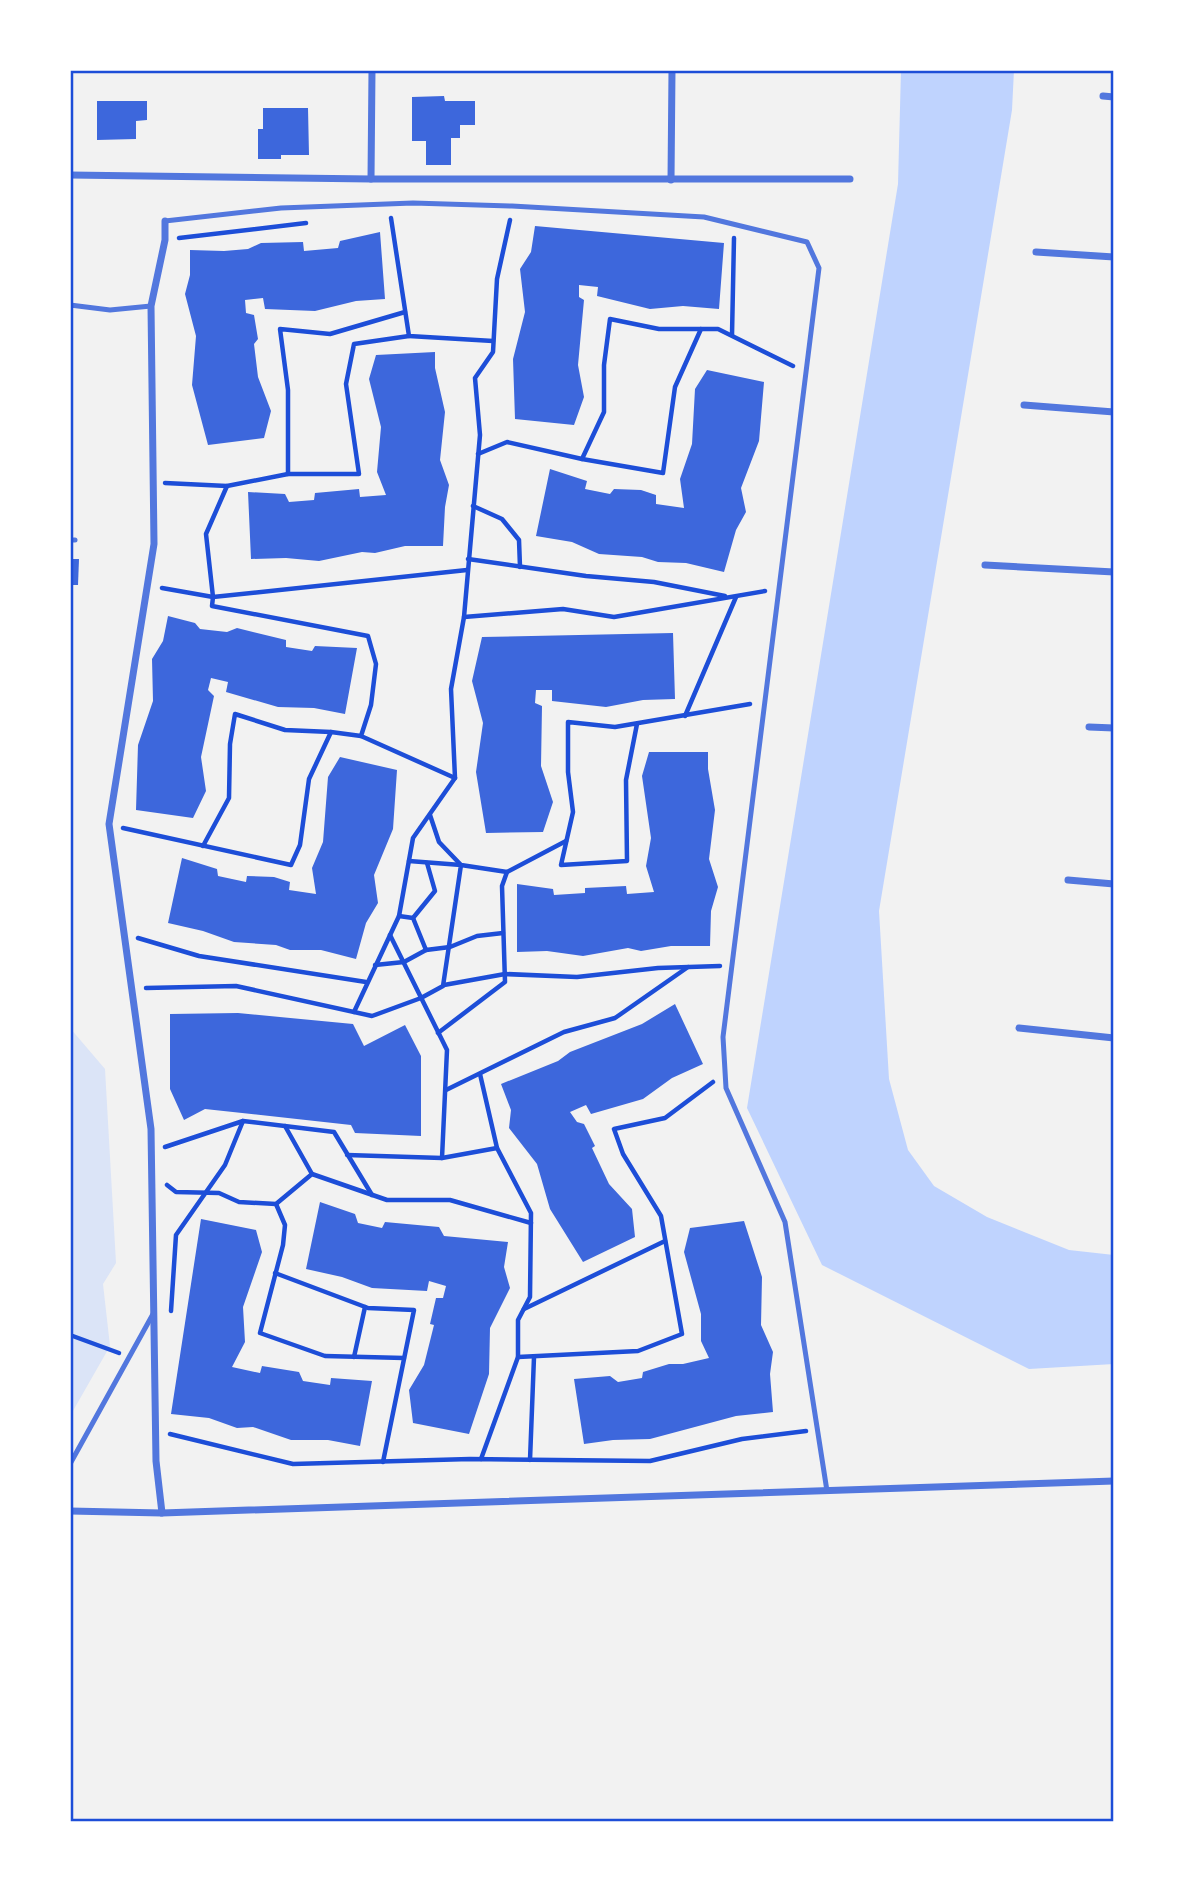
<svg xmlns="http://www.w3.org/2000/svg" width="1184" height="1892" font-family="'Roboto Condensed',sans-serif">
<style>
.green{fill:#dbe4f7}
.water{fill:#bfd3fe}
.building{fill:#3d67dc}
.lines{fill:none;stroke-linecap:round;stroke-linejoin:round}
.path{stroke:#1d4ed8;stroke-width:4.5}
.service{stroke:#5277de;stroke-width:5}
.minor{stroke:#5277de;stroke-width:7}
.neatline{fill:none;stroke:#1d4ed8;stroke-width:2.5}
</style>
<rect width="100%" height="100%" fill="#f2f2f2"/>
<polygon class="green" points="70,1028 105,1069 116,1263 103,1284 110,1346 70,1416"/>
<polygon class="water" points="901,70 1014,70 1012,110 879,911 889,1079 908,1150 934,1186 987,1217 1069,1250 1114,1255 1114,1364 1029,1369 822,1265 747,1108 898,184"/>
<g class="building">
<polygon points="444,96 445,101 475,101 475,125 460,125 460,138 451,138 451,165 426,165 426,141 412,141 412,97"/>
<polygon points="97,101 147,101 147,120 136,121 136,139 97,140"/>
<polygon points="263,108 308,108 309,155 281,155 281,159 258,159 258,129 263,129"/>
<polygon points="535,226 724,243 719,309 683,306 650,309 597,296 598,287 579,285 579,297 584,300 578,365 584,397 574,425 515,419 513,359 525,312 520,269 531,252"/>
<polygon points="380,232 385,299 356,301 315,311 265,309 263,298 245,300 246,313 254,315 258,339 254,344 258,377 271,411 264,438 208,445 192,385 196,336 185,294 190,275 190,250 224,251 248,249 261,243 303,242 304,251 338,248 340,241"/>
<polygon points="435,352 435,368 445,412 440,460 449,485 445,507 443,546 405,546 375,553 362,552 319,561 286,558 251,559 248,492 285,494 289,502 314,500 315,493 359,489 360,497 386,495 377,472 381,427 369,379 376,355"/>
<polygon points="707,370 764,382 759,441 741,488 746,512 736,530 724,572 686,563 658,562 642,557 599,554 572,542 536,536 550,469 587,481 585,489 610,494 614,489 641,490 656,495 656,504 684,508 680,479 692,444 695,389"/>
<polygon points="70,559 79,559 78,585 70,585"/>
<polygon points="168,616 195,623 200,629 227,632 237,628 286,640 286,647 312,651 315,646 357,648 345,714 314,708 278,707 226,692 228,682 211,678 208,690 214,696 201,757 206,791 193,818 136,810 138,745 153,701 152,659 163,641"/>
<polygon points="673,633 675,699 643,700 606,707 552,701 552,690 536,690 535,703 542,706 541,766 553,802 543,832 486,833 476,772 483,723 472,681 482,637"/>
<polygon points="649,752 708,752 708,769 715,810 709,859 718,887 711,911 710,946 671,946 641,951 628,948 583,956 547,951 517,952 517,884 553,889 554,895 585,893 585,888 626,886 627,894 654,892 646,866 651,838 642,776"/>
<polygon points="340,757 397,770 393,829 374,875 378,903 366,923 356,959 321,950 290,950 276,945 234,942 203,931 168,923 182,858 217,869 218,876 246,882 247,876 274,877 290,882 289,890 316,894 312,868 323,842 328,777"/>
<polygon points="675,1004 703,1064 672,1078 643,1099 591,1114 586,1105 570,1112 577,1122 584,1124 595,1146 592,1148 609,1184 632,1209 635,1237 583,1262 550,1209 537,1164 509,1128 511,1110 501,1084 558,1061 570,1052 642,1024"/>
<polygon points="238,1013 353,1024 364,1046 405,1025 421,1056 421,1136 355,1133 351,1125 205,1109 184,1120 170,1089 170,1014"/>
<polygon points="320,1202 355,1214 358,1223 382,1228 385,1222 439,1227 444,1236 508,1242 504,1267 510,1288 490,1328 489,1374 469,1434 413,1423 409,1390 424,1365 434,1325 430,1324 436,1298 443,1298 446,1286 429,1281 427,1291 372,1288 342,1277 306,1269"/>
<polygon points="201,1219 256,1230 262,1252 243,1307 245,1342 232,1367 260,1373 262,1366 299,1372 303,1381 330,1385 331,1378 372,1381 360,1446 328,1440 291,1440 253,1427 237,1428 209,1418 171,1414"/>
<polygon points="744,1221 762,1277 761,1325 773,1352 770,1374 773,1412 736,1416 650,1439 613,1440 584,1444 574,1379 610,1376 618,1382 642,1378 643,1372 669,1364 683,1364 709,1358 701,1341 701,1314 684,1252 690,1228"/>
</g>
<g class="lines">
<g class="path">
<polyline points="391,218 409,336 493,341"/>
<polyline points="179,238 306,223"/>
<polyline points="732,335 734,238"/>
<polyline points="478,454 507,442 582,459 663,473 675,387 701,329"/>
<polyline points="582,459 604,412 604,365 610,319 659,329 718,329 793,366"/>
<polyline points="288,474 288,390 280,329 330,334 405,312"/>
<polyline points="165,483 227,486 288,474 359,474 346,384 354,344 409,336"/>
<polyline points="227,486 206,534 213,597 212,606 368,636 376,664 371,705 361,736 455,778"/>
<polyline points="473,506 502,519 519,540 520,567"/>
<polyline points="468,559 586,576 654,582 725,596"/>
<polyline points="162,588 213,597 467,570"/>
<polyline points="464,617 563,609 614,617 765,591"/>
<polyline points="685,716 736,597"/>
<polyline points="637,724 626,780 627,861 561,865 573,812 568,772 568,722 615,727 750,704"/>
<polyline points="430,815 439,842 461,865 507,872"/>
<polyline points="123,828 291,865 300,845 309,779 331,732"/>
<polyline points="203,846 229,798 230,744 235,714 285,730 331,732 361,736"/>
<polyline points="399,916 413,918 426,950 450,947 477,936 503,933"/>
<polyline points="413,918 435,891 427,863"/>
<polyline points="138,938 199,956 366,982"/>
<polyline points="375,965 404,962 426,950"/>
<polyline points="444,985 505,974 577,977 658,968 720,966"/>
<polyline points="146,988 236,986 372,1016 421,998 443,986 461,865 409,861"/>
<polyline points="354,1012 399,916 413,838 455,778 451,689 464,617 480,435 475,378 493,352 497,279 510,220"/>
<polyline points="438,1033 505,982 502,886 507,872 566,841"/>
<polyline points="480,1074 497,1148 531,1213 530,1297 518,1320 518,1357 481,1459"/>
<polyline points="446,1090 564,1032 615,1018 688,967"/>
<polyline points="285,1126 312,1174"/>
<polyline points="165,1147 243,1121 334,1132 372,1195"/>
<polyline points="347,1155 442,1158 447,1050 390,935"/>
<polyline points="442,1158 497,1148"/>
<polyline points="167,1185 176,1192 219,1193 239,1202 276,1204 312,1174 387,1200 450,1200 531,1223"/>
<polyline points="276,1204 285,1225 283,1245 260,1333 325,1356 404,1358"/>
<polyline points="275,1273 368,1308 414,1310 383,1462"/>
<polyline points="524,1309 665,1241"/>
<polyline points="171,1311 176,1235 225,1165 243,1121"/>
<polyline points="70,1335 119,1353"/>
<polyline points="354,1357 365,1307"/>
<polyline points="518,1357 638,1351 682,1334 661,1216 623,1154 614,1129 665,1118 713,1082"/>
<polyline points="170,1434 293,1464 470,1459 650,1461 742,1439 806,1431"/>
<polyline points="530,1460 534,1357"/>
</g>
<g class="service">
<polyline points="165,221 281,208 413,203 512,206 704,217 807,242 819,268 723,1037 726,1088 785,1222 827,1491"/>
<polyline points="70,305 110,310 151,306"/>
<polyline points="70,540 75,540"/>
<polyline points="70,1464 153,1314"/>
</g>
<g class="minor">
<polyline points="1103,96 1114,97"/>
<polyline points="70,175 371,179 850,179"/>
<polyline points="371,179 372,70"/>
<polyline points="671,180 672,70"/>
<polyline points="1036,252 1114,257"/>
<polyline points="1024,405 1114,412"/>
<polyline points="985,565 1114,572"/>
<polyline points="1089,727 1114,728"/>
<polyline points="1068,880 1114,884"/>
<polyline points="1019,1028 1114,1038"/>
<polyline points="70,1511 162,1513 1114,1481"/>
<polyline points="162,1513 156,1461 151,1129 109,824 154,544 151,306 165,240 165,221"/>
</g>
</g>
<rect width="1184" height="1892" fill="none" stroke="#ffffff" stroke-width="144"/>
<rect x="72" y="72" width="1040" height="1748" class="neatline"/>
</svg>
